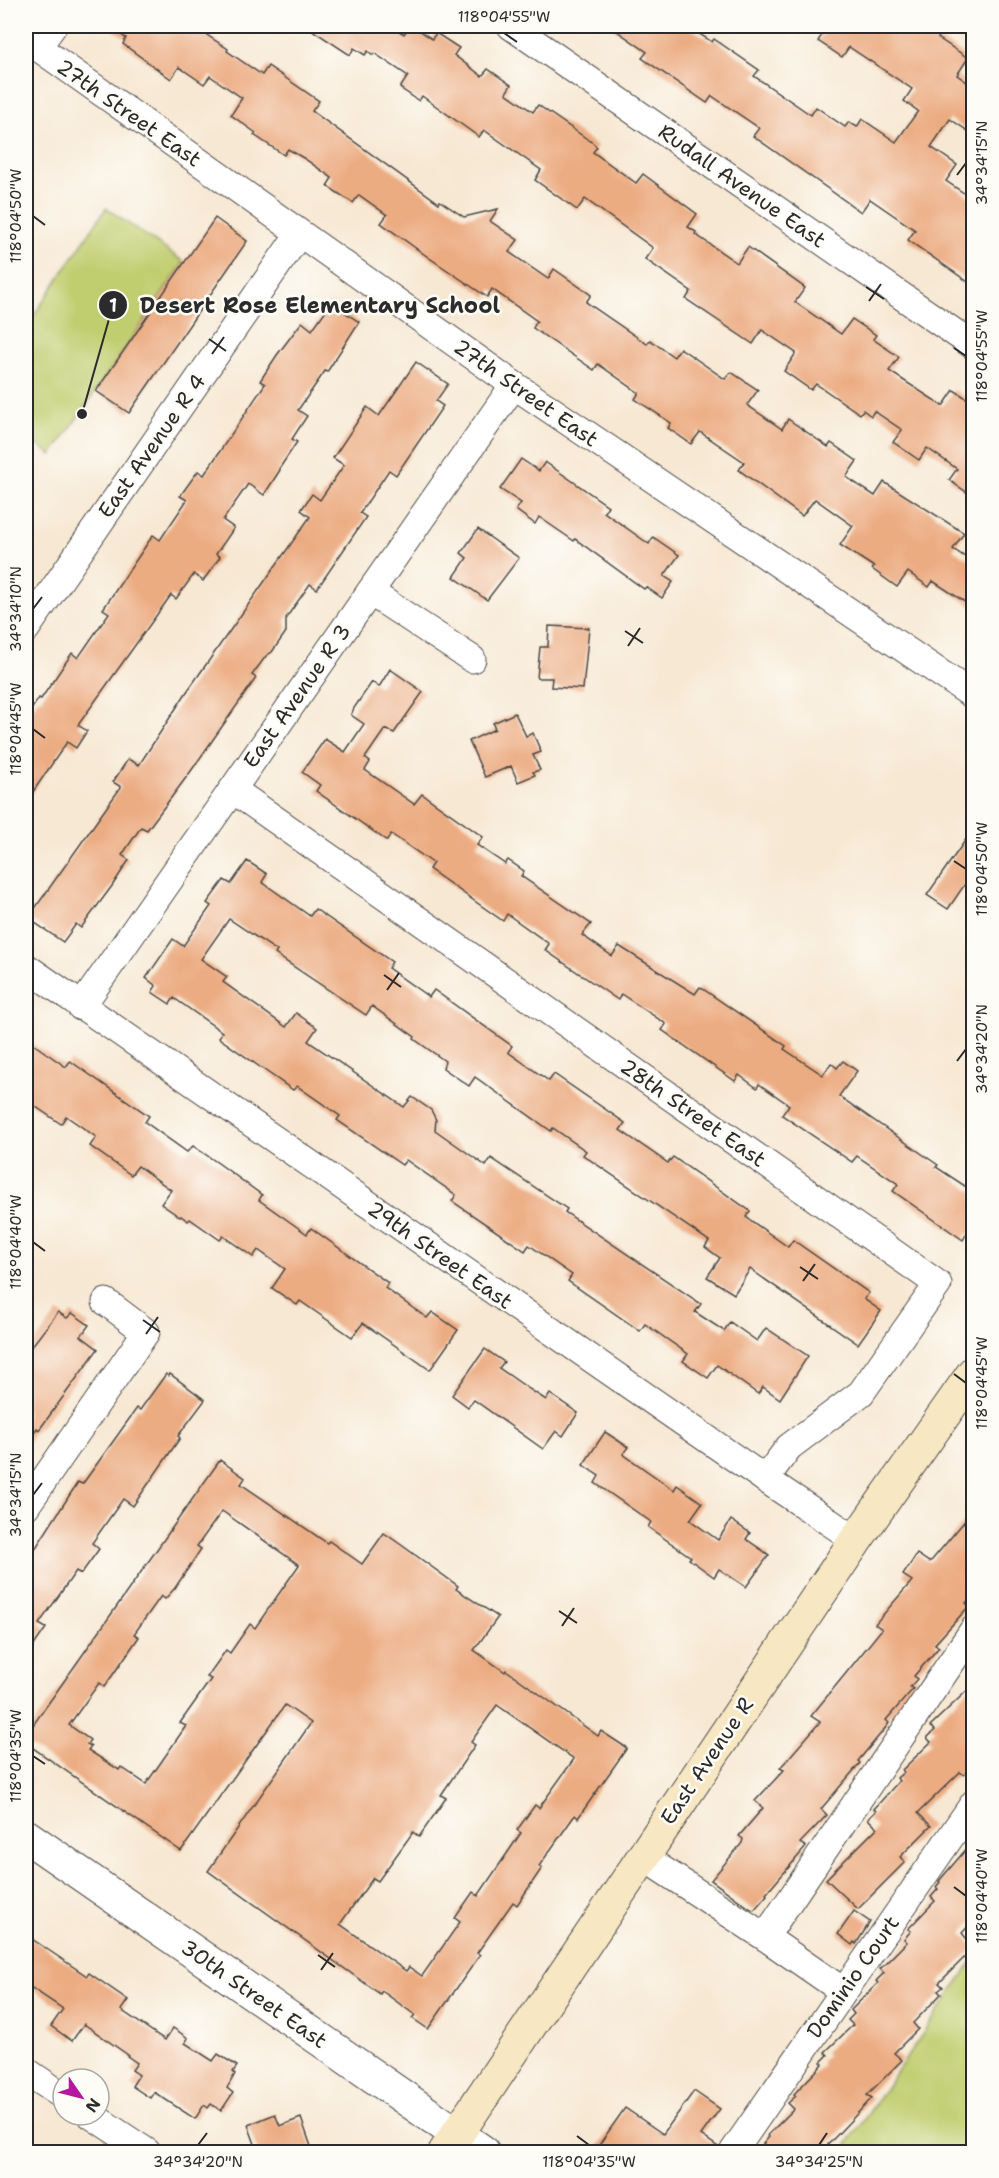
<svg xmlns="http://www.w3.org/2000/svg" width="999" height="2178" font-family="'Shantell Sans',sans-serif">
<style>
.green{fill:#c1ce70;stroke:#767c4e;stroke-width:1.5}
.building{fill:#ecac82;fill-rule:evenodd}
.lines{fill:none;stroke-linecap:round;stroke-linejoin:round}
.minor-casing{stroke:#4a4744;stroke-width:29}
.tertiary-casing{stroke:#4a4744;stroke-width:35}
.secondary-casing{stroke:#4a4744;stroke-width:35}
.minor{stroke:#fff;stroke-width:27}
.tertiary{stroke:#fff;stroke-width:33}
.secondary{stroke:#f7e8c3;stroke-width:33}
.ticks{fill:none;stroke:#2b2b2b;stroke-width:2}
.labels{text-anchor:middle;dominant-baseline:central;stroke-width:5;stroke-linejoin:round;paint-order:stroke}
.street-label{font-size:21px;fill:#2b2b2b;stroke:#fdfcf7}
.leader{fill:none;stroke:#2b2b2b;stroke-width:2}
.callout-dot{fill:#2b2b2b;stroke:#fdfcf7;stroke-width:2}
.mark-label{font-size:18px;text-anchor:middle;font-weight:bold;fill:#fff}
.callout-label{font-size:22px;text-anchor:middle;font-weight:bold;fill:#2b2b2b;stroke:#fdfcf7;stroke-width:5;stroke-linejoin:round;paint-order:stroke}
.neatline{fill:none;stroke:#2b2b2b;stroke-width:2}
.ticks-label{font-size:15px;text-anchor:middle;fill:#2b2b2b}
</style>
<rect width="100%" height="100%" fill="#fdfcf7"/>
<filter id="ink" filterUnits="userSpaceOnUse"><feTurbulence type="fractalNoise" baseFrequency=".0167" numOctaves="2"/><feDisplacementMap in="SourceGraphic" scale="12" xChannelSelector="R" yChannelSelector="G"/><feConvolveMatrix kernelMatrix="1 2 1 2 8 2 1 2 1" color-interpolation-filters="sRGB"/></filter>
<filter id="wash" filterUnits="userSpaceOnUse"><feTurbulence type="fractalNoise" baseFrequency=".008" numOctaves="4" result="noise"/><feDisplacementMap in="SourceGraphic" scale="24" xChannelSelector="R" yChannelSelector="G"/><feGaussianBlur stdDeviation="1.35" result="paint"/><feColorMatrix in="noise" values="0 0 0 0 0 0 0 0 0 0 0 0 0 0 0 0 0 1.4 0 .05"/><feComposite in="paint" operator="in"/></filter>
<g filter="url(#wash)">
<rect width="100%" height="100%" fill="#f7e8d3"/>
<g class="green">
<polygon points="106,208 184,262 52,455 26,437 26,327"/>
<polygon points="973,1960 973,2152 842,2152"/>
</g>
<g id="blocks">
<g class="building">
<polygon points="107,26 213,26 207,35 228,49 227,51 262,75 268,66 319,101 312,111 439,203 440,201 464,217 498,209 490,221 518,240 509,252 548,279 554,269 591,295 586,302 647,344 650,340 674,357 680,348 725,379 731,372 758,390 747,405 782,429 788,419 828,447 831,443 857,461 846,477 875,496 884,482 964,533 953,549 974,563 974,608 933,581 929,587 908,572 897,587 872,569 874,567 840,545 853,526 815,499 802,516 739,470 744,462 700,432 691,444 668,428 671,423 635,399 639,393 598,364 594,370 533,328 537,321 492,289 487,297 428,257 381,223 387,215 359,195 353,203 327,186 332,178 305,159 288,149 284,155 254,135 256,133 231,115 242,98 210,76 204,84 179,67 171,79 123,44 126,38"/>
<polygon points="306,26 391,26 404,34 410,26 413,26 432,39 436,33 459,48 454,55 482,76 488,69 511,85 506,93 533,112 538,105 593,143 597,147 593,152 636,183 643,174 697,214 688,227 696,232 695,234 737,263 748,247 805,288 795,302 841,334 852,319 876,335 873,339 899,357 889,371 943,406 954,390 974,403 974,497 949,480 957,469 927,448 919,460 893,442 902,430 874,411 871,416 863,410 860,414 816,384 811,390 784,371 796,353 762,330 753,344 686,299 691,291 645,259 653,248 585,199 577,210 535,180 541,170 484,130 479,137 422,96 419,101 400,88 408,76 374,53 373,55 368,51 365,55 354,48 350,55"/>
<polygon points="610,26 687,26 712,42 714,39 759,70 754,76 811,115 816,107 845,127 849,122 857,127 862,119 896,142 918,111 904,101 912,89 849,47 842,57 818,41 828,26 924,26 939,36 938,38 968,58 957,75 974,87 974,135 950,119 931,147 957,165 946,181 974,200 974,286 908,240 915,230 870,199 861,212 753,136 759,128 712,96 707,103 642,58 647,52"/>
<polygon points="215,218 247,241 129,413 96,391"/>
<polygon points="331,303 359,322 327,372 325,371 298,410 307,416 292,439 297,442 279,469 280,470 264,495 248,484 223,520 234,528 216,554 220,557 203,581 194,574 176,599 171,595 78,725 87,731 76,748 67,742 26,802 26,717 39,698 41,699 72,653 78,658 109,613 103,609 153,535 160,540 187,500 180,496 198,471 204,475 265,384 260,381 277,355 302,322 312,330"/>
<polygon points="416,362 448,384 436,401 443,406 396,475 389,470 360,513 366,517 317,589 310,584 286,618 286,632 272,652 266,656 252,675 256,678 191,771 147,830 141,827 122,855 129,860 112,886 81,928 76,924 63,942 28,918 121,787 113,782 128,759 139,765 186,693 310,517 301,510 312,494 320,500 344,465 333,458 367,407 379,416"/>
<polygon points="521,459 539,471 545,462 608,506 604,512 649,544 653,537 679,555 664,576 673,582 662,598 646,587 644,589 575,539 574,541 539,517 535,524 516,510 521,503 500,489"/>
<polygon points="478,529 519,558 487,600 454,577 467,558 461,553"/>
<polygon points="549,626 589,628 583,689 551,687 552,678 537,678 540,647 548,647"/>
<polygon points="390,669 423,692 394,733 385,729 365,758 370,762 365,770 414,804 422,794 483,837 477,845 505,864 508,860 524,871 521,876 591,924 582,935 612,956 619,946 695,994 700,987 786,1046 784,1049 823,1075 831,1063 837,1068 843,1061 857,1071 839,1096 938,1165 936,1167 974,1192 974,1238 967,1233 963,1240 893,1191 898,1184 857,1156 852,1162 782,1115 789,1105 759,1084 757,1088 739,1075 735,1081 662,1030 666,1024 621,994 618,1000 545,950 549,944 507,914 503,921 429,869 433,863 391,834 387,841 316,791 320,785 302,772 325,739 345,752 364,724 351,715 354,708 372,682 379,687"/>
<polygon points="515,713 526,736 533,733 541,752 533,755 540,770 533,772 535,775 518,782 511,766 485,777 469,741 495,729 493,723"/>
<polygon points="974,828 974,871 948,909 927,895"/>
<polygon points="247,861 267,874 262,882 310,916 315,909 392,962 388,968 429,997 434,990 512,1046 508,1052 549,1081 554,1074 625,1123 620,1130 668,1163 673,1157 750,1211 746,1217 788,1247 793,1240 869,1293 864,1299 881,1311 858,1344 750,1269 734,1294 707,1277 720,1258 705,1247 709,1241 583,1155 586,1151 553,1128 551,1131 475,1077 469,1086 443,1068 445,1061 414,1039 415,1037 372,1006 366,1015 275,954 277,951 229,919 201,959 227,977 223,982 286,1027 296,1013 317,1028 308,1041 404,1107 412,1097 431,1110 436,1120 435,1130 486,1166 491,1158 567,1209 565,1212 701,1304 695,1312 724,1331 730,1322 757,1341 766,1328 808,1356 780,1399 763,1387 758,1394 717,1365 708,1378 683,1361 688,1354 645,1324 640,1331 568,1281 572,1275 529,1245 525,1251 452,1201 456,1195 406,1160 402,1165 337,1120 340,1116 297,1086 293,1090 267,1072 219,1038 222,1032 174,998 170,1004 152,992 156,986 146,978 173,939 183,946 211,906 207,903 224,880 231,884"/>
<polygon points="26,1039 66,1067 70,1061 149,1116 145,1122 187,1152 193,1146 218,1163 262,1195 259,1200 307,1234 311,1228 388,1283 385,1288 427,1318 432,1312 458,1330 430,1370 363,1323 352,1337 300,1301 297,1305 272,1288 285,1269 258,1250 253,1257 223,1236 220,1240 190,1219 188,1221 181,1216 180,1217 161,1204 171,1190 138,1166 131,1175 90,1146 96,1137 66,1116 61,1124 26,1100"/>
<polygon points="58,1312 67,1318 72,1313 89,1325 81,1336 98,1349 39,1430 37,1428 26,1445 26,1342 32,1346"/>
<polygon points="485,1349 504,1362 499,1368 529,1389 546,1400 550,1394 578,1413 563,1436 556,1431 543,1449 474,1400 468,1407 452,1395"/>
<polygon points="166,1374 169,1376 170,1374 205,1400 178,1436 180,1438 133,1506 123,1499 92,1543 99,1549 81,1574 76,1571 39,1624 46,1628 26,1657 26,1563 78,1482 82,1484 84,1482 137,1408 140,1410"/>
<polygon points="605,1432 628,1447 623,1454 674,1490 677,1485 702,1503 690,1520 718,1540 731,1520 750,1533 746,1539 769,1555 746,1587 719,1569 714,1577 689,1559 691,1557 648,1527 651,1522 595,1483 599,1476 583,1465"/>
<path d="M220 1460 245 1478 241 1484 327 1543 329 1541 362 1564 384 1533 400 1544 458 1586 456 1589 498 1617 474 1650 505 1672 506 1670 598 1736 601 1731 627 1748 578 1818 575 1815 539 1866 542 1868 517 1905 513 1902 477 1953 480 1955 428 2029 412 2018 415 2015 382 1991 380 1994 208 1871 311 1723 285 1705 181 1851 26 1743V1735ZM222 1511 299 1565 255 1628 250 1624 230 1653 226 1650 207 1677 211 1679 180 1723 186 1726 146 1784 121 1767 119 1770 88 1750 91 1746 87 1744 90 1740 69 1725 99 1683 104 1687 112 1676 139 1637 134 1634 161 1596 165 1599 175 1588 201 1549 197 1546ZM497 1705 574 1759 539 1808 535 1805 517 1830 521 1833 478 1896 473 1892 455 1918 460 1922 422 1976 409 1967 406 1971 340 1924 373 1878 378 1881 413 1832 419 1837 446 1798 441 1795 475 1745 471 1742Z"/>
<polygon points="974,1510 974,1594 966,1603 969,1606 935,1644 939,1647 914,1676 917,1679 910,1687 913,1689 886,1720 889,1723 883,1731 858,1761 860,1763 821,1809 827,1815 800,1843 806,1847 766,1894 767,1895 754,1910 751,1909 711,1880 742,1843 743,1839 739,1836 763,1808 755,1801 784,1770 780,1768 820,1722 811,1716 882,1629 875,1624 912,1581 903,1575 917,1554 929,1562 932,1560"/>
<polygon points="974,1684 974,1766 964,1775 960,1772 918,1813 931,1826 900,1857 905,1862 858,1909 826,1879 877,1828 868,1819 876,1811 874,1809 899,1781 897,1778 904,1772 902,1770 931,1742 927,1738 935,1730 930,1726"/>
<polygon points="974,1840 974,1920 962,1933 974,1948 939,1983 943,1987 938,1991 941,1994 913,2023 918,2029 894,2053 902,2060 867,2095 872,2098 821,2152 771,2152 763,2144 769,2137 768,2135 794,2109 788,2103 796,2096 794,2094 823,2064 821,2062 828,2055 825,2052 853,2025 848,2020 854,2014 851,2010 878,1983 876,1981 884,1973 880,1969 907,1942 904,1939 911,1931 908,1929 935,1901 931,1897 938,1889 936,1887 940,1882 939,1881"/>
<polygon points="854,1911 870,1922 856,1944 854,1942 852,1945 838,1934"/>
<polygon points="26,1935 87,1976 89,1973 128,2000 121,2010 165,2040 173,2028 188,2038 185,2043 213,2061 218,2054 237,2066 233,2072 235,2074 227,2088 233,2093 221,2111 211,2104 208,2108 204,2105 195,2119 154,2092 150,2098 132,2086 139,2075 132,2070 137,2063 127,2056 128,2055 84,2024 72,2041 51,2026 63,2009 26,1984"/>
<polygon points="694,2091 720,2109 701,2135 718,2147 718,2152 594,2152 625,2108 663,2134"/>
<polygon points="275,2114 280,2126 301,2118 313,2152 258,2152 248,2125"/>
</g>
</g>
</g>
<g filter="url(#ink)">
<use href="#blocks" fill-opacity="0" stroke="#4a4744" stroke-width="1.5"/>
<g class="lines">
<g class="minor-casing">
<g id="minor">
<polyline points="511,26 974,346"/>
<polyline points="26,39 514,385 974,696"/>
<polyline points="37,48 53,26"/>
<polyline points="370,592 472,659"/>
<polyline points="26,629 299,234"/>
<polyline points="233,790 938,1284 861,1393 789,1447 765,1479"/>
<polyline points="26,967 765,1479 856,1540"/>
<polyline points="81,1007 514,385"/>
<polyline points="26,1506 146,1332 106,1302"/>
<polyline points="643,1857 765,1937"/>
<polyline points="843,1991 765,1937 974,1629"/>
<polyline points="26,2071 63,2096"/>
<polyline points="91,2115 147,2152"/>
<polyline points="733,2152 974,1803"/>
</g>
</g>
<g class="tertiary-casing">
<polyline id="tertiary" points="26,1836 483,2152"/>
</g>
<g class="secondary-casing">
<polyline id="secondary" points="445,2152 856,1540 974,1372"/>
</g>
<use href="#minor" class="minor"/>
<use href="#tertiary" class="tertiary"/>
<use href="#secondary" class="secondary"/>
</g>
</g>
<path class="ticks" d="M504 33 517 42M957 175 966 163M33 216 45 225M866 287 884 299M869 301 881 284M209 339 226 351M954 348 966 356M212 354 224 337M33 609 42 597M625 631 643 643M628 646 640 628M33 729 45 738M954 861 966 869M384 975 401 987M387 990 399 973M957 1061 966 1049M33 1242 45 1251M800 1267 818 1279M803 1281 815 1264M143 1320 160 1332M146 1334 158 1317M954 1374 966 1383M33 1495 42 1483M559 1611 577 1623M562 1626 574 1608M33 1756 45 1764M954 1887 966 1896M318 1955 335 1967M321 1970 333 1953M577 2136 589 2145M198 2145 207 2133M819 2145 827 2133"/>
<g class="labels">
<g class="street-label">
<text transform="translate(129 113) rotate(35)">27th Street East</text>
<text transform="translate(742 186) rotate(35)">Rudall Avenue East</text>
<text transform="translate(526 393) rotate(35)">27th Street East</text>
<text transform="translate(152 446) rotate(-55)">East Avenue R 4</text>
<text transform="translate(297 696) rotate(-55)">East Avenue R 3</text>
<text transform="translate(693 1113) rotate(35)">28th Street East</text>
<text transform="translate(440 1255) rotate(35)">29th Street East</text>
<text transform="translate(707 1761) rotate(-56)">East Avenue R</text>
<text transform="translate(853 1977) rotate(-55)">Dominio Court</text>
<text transform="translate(254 1994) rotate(35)">30th Street East</text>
</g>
</g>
<path class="leader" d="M82 414L113 305"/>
<g class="callout-dot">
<circle cx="82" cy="414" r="6"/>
<circle cx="113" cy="305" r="15"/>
</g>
<g class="mark-label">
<text x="113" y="312">1</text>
</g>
<g class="callout-label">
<text x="320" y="313">Desert Rose Elementary School</text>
</g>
<rect width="999" height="2178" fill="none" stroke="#fdfcf7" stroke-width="66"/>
<g transform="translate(81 2097) rotate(125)"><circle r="28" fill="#fdfcf7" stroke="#a9a8a5" stroke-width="1.5"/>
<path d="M0-4.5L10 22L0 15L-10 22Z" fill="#b5179e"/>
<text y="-9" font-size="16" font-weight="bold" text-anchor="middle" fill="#2b2b2b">N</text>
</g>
<rect x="33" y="33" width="933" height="2112" class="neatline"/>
<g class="ticks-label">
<text x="504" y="22">118°04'55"W</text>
<text transform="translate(982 163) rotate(-90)" y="5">34°34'15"N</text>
<text transform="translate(16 216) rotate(-90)" y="5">118°04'50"W</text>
<text transform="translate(982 356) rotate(-90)" y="5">118°04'55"W</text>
<text transform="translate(16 609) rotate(-90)" y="5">34°34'10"N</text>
<text transform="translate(16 729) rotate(-90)" y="5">118°04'45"W</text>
<text transform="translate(982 869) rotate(-90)" y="5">118°04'50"W</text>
<text transform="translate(982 1049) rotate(-90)" y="5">34°34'20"N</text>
<text transform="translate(16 1242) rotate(-90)" y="5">118°04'40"W</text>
<text transform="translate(982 1383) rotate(-90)" y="5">118°04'45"W</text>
<text transform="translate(16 1495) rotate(-90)" y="5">34°34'15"N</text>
<text transform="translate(16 1756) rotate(-90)" y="5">118°04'35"W</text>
<text transform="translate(982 1896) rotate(-90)" y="5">118°04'40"W</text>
<text x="198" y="2167">34°34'20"N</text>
<text x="589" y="2167">118°04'35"W</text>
<text x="819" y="2167">34°34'25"N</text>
</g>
</svg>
